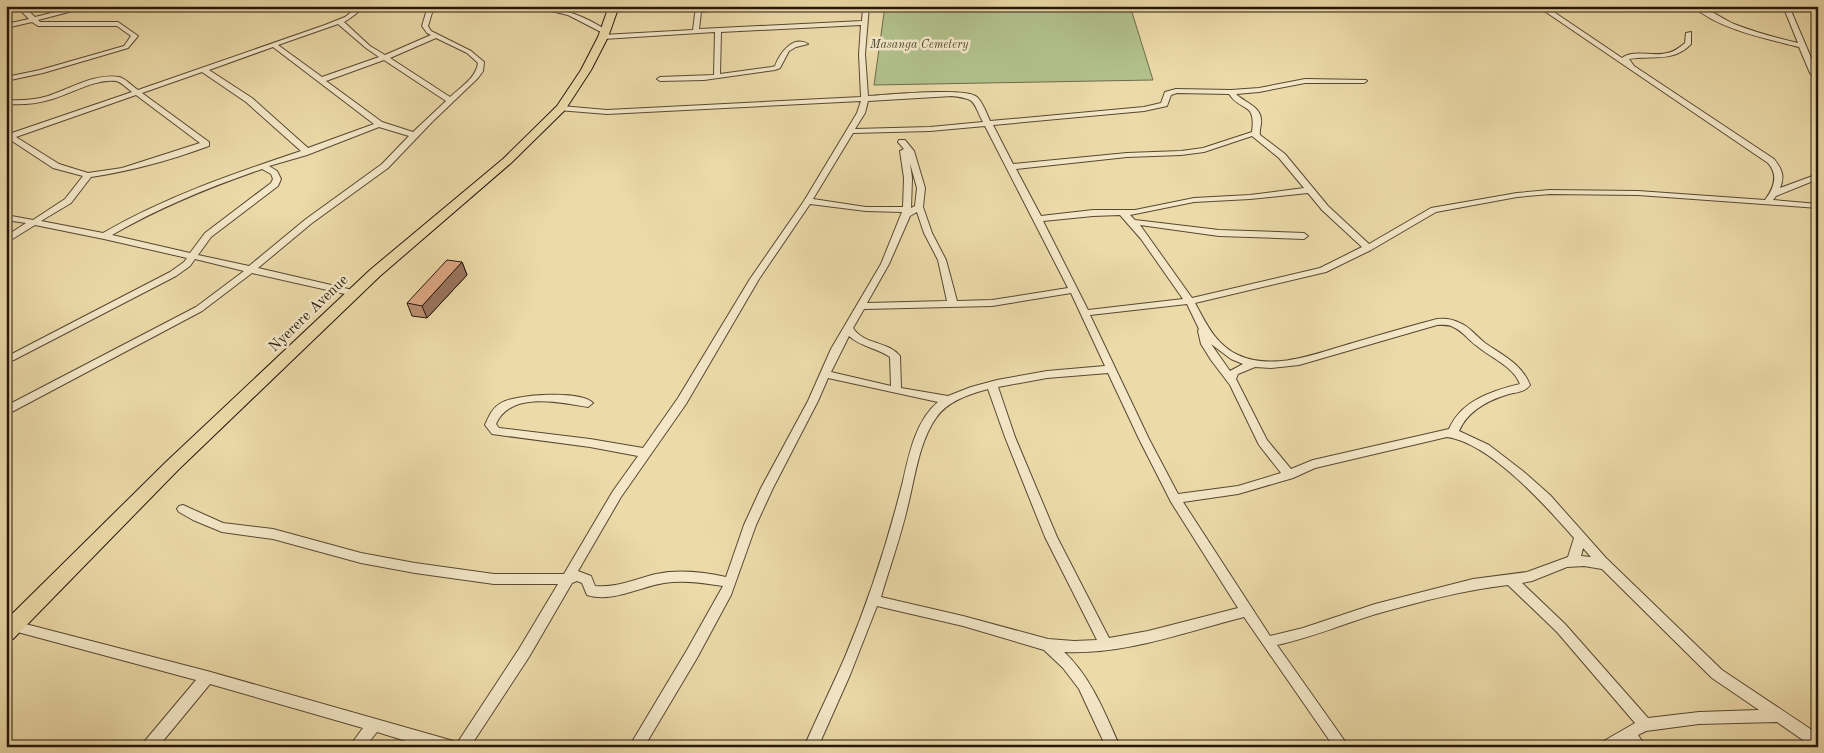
<svg xmlns="http://www.w3.org/2000/svg" width="1824" height="753" font-family="'Old Standard TT',serif">
<style>
.green{fill:#b2c18c;stroke:#6c6c4b}
.lines{fill:none;stroke-linecap:round;stroke-linejoin:round}
.street-casing{stroke:#574832;stroke-width:2}
.primary-casing{stroke:#25170a;stroke-width:2}
.street{fill:#f3e7c7;fill-rule:evenodd}
.primary{fill:#ecdaa9;fill-rule:evenodd}
.wall{fill:#bd8f71;stroke:#25170a}
.shaded-wall{fill:#9a745c;stroke:#25170a}
.building{fill:#dca683;stroke:#25170a}
.labels{text-anchor:middle;dominant-baseline:central;stroke-width:5;stroke-linejoin:round;paint-order:stroke}
.far-park-label{font-size:12px;font-style:italic;fill:#4f4a31;stroke:#f3e7c7}
.street-label{font-size:15px;fill:#25170a;stroke:#f3e7c7}
</style>
<rect width="100%" height="100%" fill="#ecdaa9"/>
<filter id="stains"><feTurbulence type="fractalNoise" baseFrequency=".004" numOctaves="4"/><feColorMatrix values="0 0 0 0 .2 0 0 0 0 .09 0 0 0 0 .02 0 0 0 .5 -.17"/></filter>
<radialGradient id="worn" r=".72"><stop offset=".6" stop-color="#630" stop-opacity="0"/><stop offset="1" stop-color="#630" stop-opacity=".3"/></radialGradient>
<polygon class="green" points="885,6 1130,6 1153,80 874,85"/>
<g class="lines">
<g class="street-casing">
<g id="street">
<polygon points="16,6 23,6 35,17 80,6 92,6 38,20 40,22 118,22 138,36 128,48 43,73 6,81 6,77 40,70 124,46 131,36 117,26 38,26 32,22 6,28 6,24 29,19"/>
<path d="M359 6H366L349 19 344 22 370 46 385 55 431 35 427 33 422 26 428 6H434L428 26 431 31 471 51 484 62 483 71 478 78 432 122 388 168 312 223 258 268 357 291 359 293 357 295 354 296 252 273 202 311 6 415V406L196 307 244 271 195 259 190 266 176 276 6 364V357L170 272 184 262 187 258 104 239 35 225 6 243V236L26 223 6 220V215L33 220 65 199 83 176 53 168 9 139 6 140V135L132 92C127 88 121 82 116 81 97 78 70 94 52 99 37 104 22 105 6 104V100C21 101 34 100 48 96 70 89 95 73 119 77 125 78 132 86 138 90L325 25 345 17ZM338 24 366 48 379 57 322 77 278 45ZM436 38 467 53 478 63C476 78 461 87 450 97L390 58ZM273 47 374 124 308 148 252 98 209 70ZM384 60 446 101 413 132 382 122 326 81ZM202 72 246 102 301 151C232 174 165 197 103 233L41 221 71 203 91 177C131 171 171 160 209 146V142L142 93ZM136 95 200 143 122 168 88 173 59 164 16 137ZM379 127 409 136 382 164 306 219 249 266 198 255 211 237 278 186 281 179 277 171 269 166 307 155ZM262 169 271 174 273 179 271 183 205 233 190 253 112 235C160 207 210 187 262 169Z"/>
<path d="M530 6C556 6 588 16 608 32L603 33 568 15Z"/>
<path d="M696 6H702V8L744 6 701 12 699 29 862 21 863 6H869L865 54 868 96C887 95 966 87 977 97 983 103 987 114 990 121L1144 107 1161 103 1165 92 1176 89 1231 90 1259 88 1305 79 1366 80 1367 81 1364 83H1305L1259 92 1236 94C1244 102 1260 106 1261 119 1262 124 1259 130 1260 135L1285 154 1328 206 1369 244 1431 208 1517 193 1550 190 1638 191 1765 200C1774 188 1779 175 1768 163L1537 6H1545L1622 58C1633 49 1653 57 1667 53 1674 52 1679 48 1685 43L1686 33 1691 32V44C1673 63 1652 55 1629 59L1634 66 1774 159C1782 169 1785 176 1780 188L1818 174V179L1776 196 1773 200 1818 204V208L1638 195 1550 194 1517 197 1436 212 1371 250 1326 272 1195 303C1206 323 1215 344 1238 355 1275 372 1320 352 1356 342 1383 334 1410 326 1437 319 1445 318 1453 319 1460 323 1470 327 1476 336 1485 343 1502 355 1522 364 1530 385 1525 392 1517 392 1509 394 1489 400 1468 410 1459 431L1489 445 1524 472 1550 495 1606 558 1722 670 1818 734V747H1813L1777 722 1699 724 1646 731 1638 735 1646 747H1630L1626 742 1619 747H1600L1602 742 1635 723 1557 632 1508 585C1463 590 1420 602 1376 614 1343 624 1311 638 1277 645L1349 747H1334L1244 617C1185 632 1125 655 1064 652 1091 677 1105 713 1120 747H1106L1079 689 1063 668 1044 650 963 626 877 606 850 675 818 747H804C817 717 832 687 845 657 869 600 888 541 903 481 909 454 916 420 938 402L828 378 818 401 773 488 756 525 731 595 697 658 644 747H629L687 650 723 586C703 583 684 580 664 583 639 587 612 603 587 595L582 583 577 581 572 583 529 657 470 747H426L377 732 365 747H349L363 728 210 684 158 747H142L144 742 196 680 10 630 8 626 10 622 14 621 207 671 450 740 455 742 456 745 519 649 558 584H494L415 573 361 563 273 539 222 532 193 520 179 512 177 509 179 506 183 505 223 523 273 529 361 553 415 563 494 574H564L613 491 638 456 590 447 492 434 485 425C489 416 492 408 501 403 515 394 582 390 593 403L588 407C559 402 510 391 496 424L499 428 590 439 643 448 678 398 750 279 804 201 857 113 861 101 607 114 558 110 557 108 561 106 607 110 861 97 859 54 861 25 721 32 720 74 772 67 775 66C780 53 793 35 808 44L796 47 789 51 780 68 775 70 704 80 660 81 657 79 660 77 714 75 715 32 603 39 600 37 603 35 693 30ZM1177 93 1229 94C1242 113 1256 101 1252 132L1203 148 1181 151 1127 153 1013 164 993 125 1144 111 1167 106 1171 95ZM952 96C977 99 972 101 983 122L930 127 855 129 865 113 868 101ZM985 126 1068 288 992 300 957 301 946 260 932 233 923 207 925 188 914 151 905 140H899L898 142 904 149 900 151 904 178 903 207H866L813 199 853 133 930 131ZM1252 136 1279 158 1304 188 1250 195 1194 198 1135 210H1093L1041 216 1016 169 1127 157 1181 155 1204 152ZM910 163 917 188 915 206 911 208 912 178ZM1308 193 1322 210 1362 247 1320 268 1192 298 1140 225 1219 236 1304 239 1308 236 1304 233 1219 230 1135 220 1130 215 1194 202 1250 199ZM810 204 866 211 902 212 881 264 831 349 808 401 761 488 744 525 726 577C703 572 680 569 656 574 636 579 617 588 595 586L591 576 578 571 621 497 686 404 759 279ZM917 212 924 233 938 260 947 301 867 303 889 264 910 216ZM1120 215 1141 239 1183 299 1088 310 1043 221 1093 216ZM1071 293 1105 366 1047 371 997 380 971 387 948 396 901 388 900 356C888 341 864 345 853 328L864 309 992 306ZM1187 304 1199 329 1198 331 1201 344 1211 360 1230 385 1259 445 1281 473 1238 486 1178 494 1149 439 1090 315ZM1437 325C1443 325 1448 324 1453 327 1463 331 1468 340 1477 346 1491 358 1513 366 1520 384 1491 391 1461 401 1449 429L1313 460 1291 469 1267 440 1236 379 1238 374 1255 367 1271 368 1299 365ZM849 336C861 347 877 348 890 357L891 386 831 372ZM1211 344 1231 359 1243 364 1230 371ZM1108 373 1139 439 1171 502 1238 608 1148 631 1109 638 1057 537 1015 437 998 387 1047 378ZM988 389 1005 437 1045 537 1097 640 1074 641 1048 639 963 616 881 597C890 566 901 536 908 505 915 477 919 442 936 418 947 401 970 394 988 389ZM1447 437C1490 443 1546 506 1574 538L1568 557 1527 572 1473 579 1375 604 1303 628 1270 636 1183 502 1238 494 1293 478 1315 468ZM1583 548 1591 557 1581 556ZM1584 566 1602 569 1712 678 1759 710 1699 712 1648 718 1565 624 1522 583 1532 581 1567 567Z"/>
<path d="M1692 6C1706 6 1721 18 1734 24 1755 32 1776 38 1798 43L1783 6H1789L1818 74V81L1810 73 1799 47C1764 38 1721 30 1692 6Z"/>
</g>
</g>
<g class="primary-casing">
<polygon id="primary" points="609,6 619,6 608,37 591,70 565,110 511,163 380,276 178,470 13,639 6,641 6,620 166,462 370,270 503,159 557,106 581,70 598,37"/>
</g>
<use href="#street" class="street"/>
<use href="#primary" class="primary"/>
</g>
<polygon class="wall" points="462,262 467,275 427,318 412,316 407,303"/>
<polygon class="shaded-wall" points="462,262 467,275 427,318 422,306"/>
<polygon class="building" points="447,260 462,262 422,306 407,303"/>
<g class="labels">
<g class="far-park-label">
<text x="919" y="45">Masanga Cemetery</text>
</g>
<g class="street-label">
<text transform="translate(309 314) rotate(-44)">Nyerere Avenue</text>
</g>
</g>
<rect width="1824" height="753" fill="none" stroke="#ecdaa9" stroke-width="25"/>
<rect x="8" y="8" width="1809" height="738" fill="none" stroke="#25170a" stroke-width="2.5"/>
<rect x="12" y="12" width="1799" height="728" fill="none" stroke="#25170a"/>
<rect width="100%" height="100%" filter="url(#stains)"/>
<rect width="100%" height="100%" fill="url(#worn)"/>
</svg>
